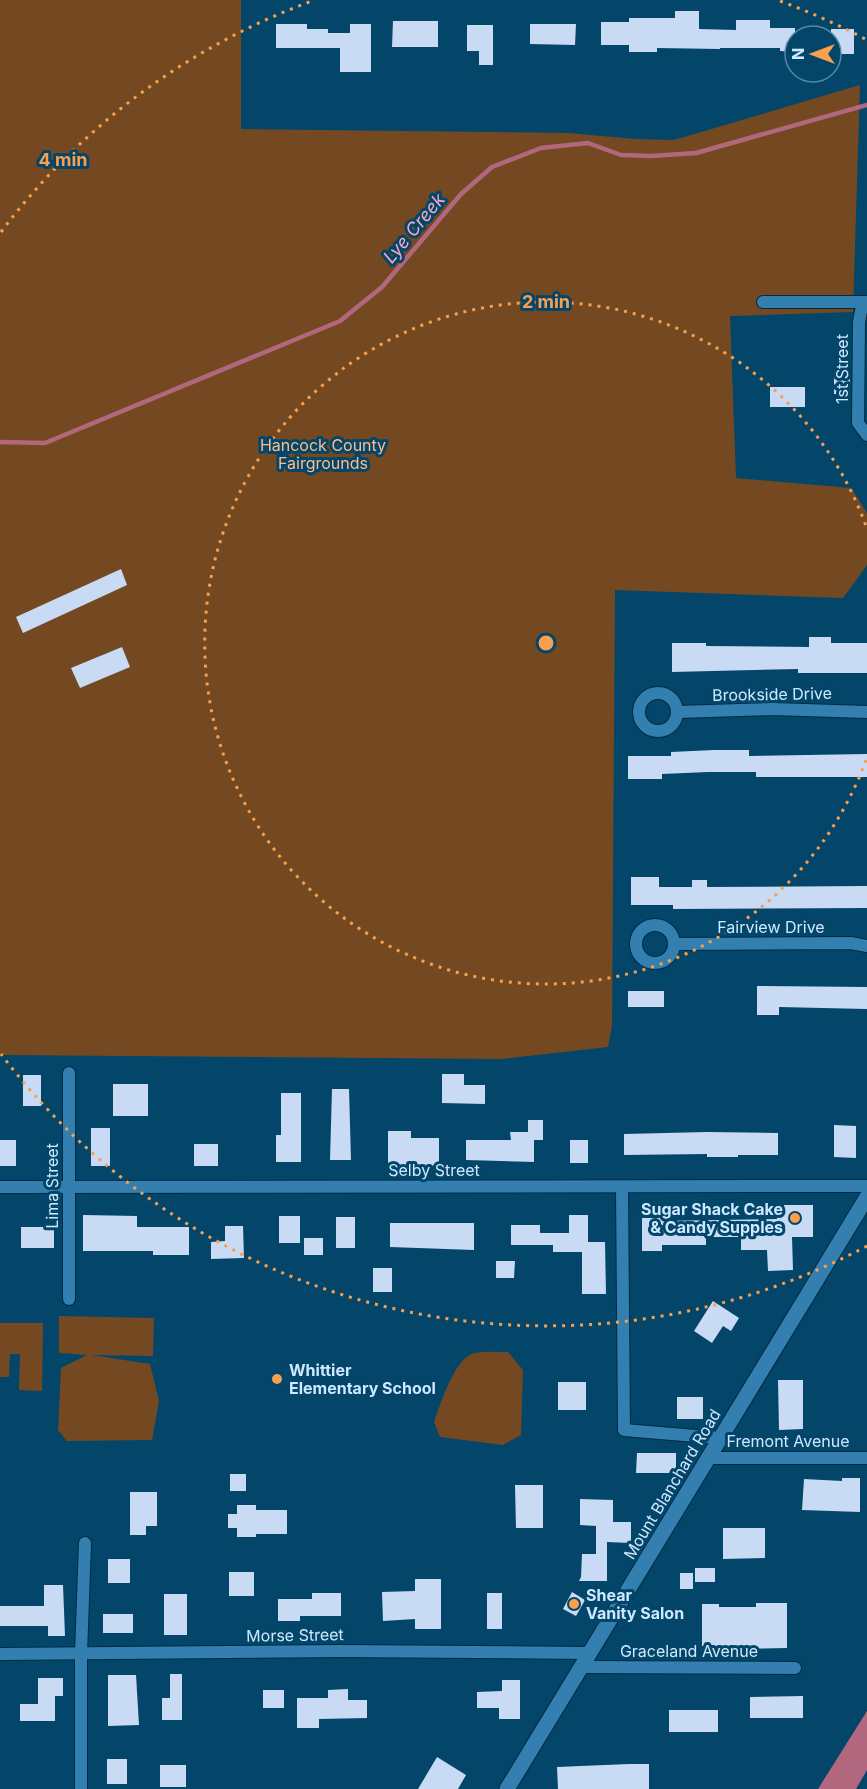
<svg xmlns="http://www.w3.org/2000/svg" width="867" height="1789" font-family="Inter,sans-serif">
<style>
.green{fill:#744921}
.water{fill:#b1687f}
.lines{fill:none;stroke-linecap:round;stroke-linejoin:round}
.stream{stroke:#b1687f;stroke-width:4.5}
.building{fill:#c9daf5}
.street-casing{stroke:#002b44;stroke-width:14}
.secondary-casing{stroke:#002b44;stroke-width:17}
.street{stroke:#337faf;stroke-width:12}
.secondary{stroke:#337faf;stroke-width:15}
.ring{fill:none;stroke:#f99f4d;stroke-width:3;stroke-dasharray:3 6}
.poi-dot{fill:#f99f4d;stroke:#044669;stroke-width:2}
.labels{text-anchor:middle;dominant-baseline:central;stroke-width:6;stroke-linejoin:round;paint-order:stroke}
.street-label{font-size:16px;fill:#cde9ff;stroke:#044669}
.park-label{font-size:16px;fill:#fdbc88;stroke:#044669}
.poi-label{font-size:16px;font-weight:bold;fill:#cde9ff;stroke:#044669;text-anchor:start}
.water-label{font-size:18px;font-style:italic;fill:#faa8c1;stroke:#044669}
.centre{fill:#f99f4d;stroke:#044669;stroke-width:3}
.ring-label{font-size:18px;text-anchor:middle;font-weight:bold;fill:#f99f4d;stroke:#044669;stroke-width:6;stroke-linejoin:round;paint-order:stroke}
</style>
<rect width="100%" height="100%" fill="#044669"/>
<g class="green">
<polygon points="0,0 241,0 241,129 569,133 635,139 674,140 860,85 853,312 730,316 736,478 851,488 867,513 867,565 843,598 615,590 612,1026 608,1047 501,1059 0,1055"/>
<polygon points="59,1316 154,1318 153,1356 91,1355 150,1364 159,1401 152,1440 67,1441 58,1430 61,1368 87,1355 59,1353"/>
<polygon points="0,1323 43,1323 42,1391 19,1390 20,1354 10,1354 9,1377 0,1377"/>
<path d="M508 1352 523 1370 521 1435 503 1445 440 1437 434 1422C441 1403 454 1359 474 1353 484 1351 497 1352 508 1352Z"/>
</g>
<polygon class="water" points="867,1711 867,1770 856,1789 818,1789"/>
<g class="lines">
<polyline class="stream" points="0,442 45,443 340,321 382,287 461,194 492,167 541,148 588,143 621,155 651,156 696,153 867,105"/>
</g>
<g class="building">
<polygon points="675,11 699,11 699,29 736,30 736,20 770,20 770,28 795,28 795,52 780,51 780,48 720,48 720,49 657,48 657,52 629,52 629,45 601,45 601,22 629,22 629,18 675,18"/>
<polygon points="393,21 438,21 438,47 392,47"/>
<polygon points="276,24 307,24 307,29 328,29 328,33 350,33 350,24 371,24 371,72 340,72 340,48 276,48"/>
<polygon points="530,24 576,24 575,45 530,44"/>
<polygon points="467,25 493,25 493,65 479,65 479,51 467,51"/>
<rect x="831" y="29" width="23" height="25"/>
<rect x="834" y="371" width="16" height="23"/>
<rect x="770" y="387" width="35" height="20"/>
<polygon points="121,569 127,585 23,633 16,617"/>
<polygon points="809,637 831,637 831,643 867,643 867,673 798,673 798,669 672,672 672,643 706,643 706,646 809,647"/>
<polygon points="122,647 130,667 80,688 71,668"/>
<polygon points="714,750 749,750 749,756 867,754 867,777 756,777 756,772 708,772 662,774 662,779 628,779 628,756 671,756 671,752"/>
<polygon points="631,877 659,877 659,887 692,887 692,880 707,880 707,887 867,886 867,908 673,909 673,905 631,905"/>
<polygon points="757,986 867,987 867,1009 779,1007 779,1015 757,1015"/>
<rect x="628" y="991" width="36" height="16"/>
<polygon points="442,1074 464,1074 464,1085 485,1085 485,1104 442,1103"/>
<rect x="23" y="1075" width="18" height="31"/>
<rect x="113" y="1084" width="35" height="32"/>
<polygon points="332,1089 349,1089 351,1160 330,1160"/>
<polygon points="281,1093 301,1093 301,1162 276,1162 276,1135 281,1135"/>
<polygon points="528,1120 543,1120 543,1140 534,1140 534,1162 466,1160 466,1140 511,1140 510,1132 528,1132"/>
<polygon points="834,1125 856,1126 856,1158 834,1157"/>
<rect x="91" y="1128" width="19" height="38"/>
<polygon points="388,1131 411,1131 411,1138 439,1138 439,1166 388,1166"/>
<polygon points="707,1132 778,1133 778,1155 738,1155 738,1157 707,1157 707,1154 624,1155 624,1134"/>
<rect x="0" y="1140" width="16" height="26"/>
<rect x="570" y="1140" width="18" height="23"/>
<rect x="194" y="1144" width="24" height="22"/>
<polygon points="784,1205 813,1205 813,1237 792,1237 793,1270 768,1271 767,1250 741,1250 741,1237 706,1237 706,1245 662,1245 662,1251 642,1251 642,1218 662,1218 662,1221 777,1219 777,1213 784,1213"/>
<polygon points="83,1215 137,1216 137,1227 189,1227 189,1255 153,1255 153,1251 83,1251"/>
<polygon points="569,1215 588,1215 588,1242 605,1242 606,1294 582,1294 582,1252 553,1252 553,1245 511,1245 511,1225 540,1225 540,1233 569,1233"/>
<rect x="279" y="1216" width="21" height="27"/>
<rect x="336" y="1217" width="19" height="31"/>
<polygon points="390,1223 474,1223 474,1250 390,1247"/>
<polygon points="225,1226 243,1226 244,1258 211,1259 211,1242 225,1241"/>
<rect x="21" y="1227" width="33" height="21"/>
<rect x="304" y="1238" width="19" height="17"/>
<polygon points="496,1261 515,1261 514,1278 496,1278"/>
<rect x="373" y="1268" width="19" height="24"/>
<polygon points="713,1301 739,1318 731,1331 723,1326 712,1343 694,1331"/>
<polygon points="778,1380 803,1380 803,1429 779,1430"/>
<rect x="558" y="1382" width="28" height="28"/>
<rect x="677" y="1397" width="26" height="22"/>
<polygon points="637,1453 676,1453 676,1473 636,1473"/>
<rect x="230" y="1474" width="16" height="17"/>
<polygon points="842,1478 860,1478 860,1512 802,1510 804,1479 842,1481"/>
<polygon points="515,1485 543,1485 543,1528 516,1528"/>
<polygon points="130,1492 157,1492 157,1526 146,1526 146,1535 130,1535"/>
<polygon points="580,1499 613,1500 613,1522 631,1522 631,1543 607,1542 607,1581 579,1581 581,1577 582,1554 596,1554 596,1526 580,1525"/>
<polygon points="237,1505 256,1505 256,1510 287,1510 287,1534 256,1534 256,1537 237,1537 237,1528 228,1528 228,1514 237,1514"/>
<polygon points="723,1528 765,1528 765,1558 723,1559"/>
<rect x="108" y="1559" width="22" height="24"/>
<rect x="695" y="1568" width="20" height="14"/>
<rect x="229" y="1572" width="25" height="24"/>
<rect x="680" y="1573" width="13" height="16"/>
<polygon points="415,1579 441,1579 441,1629 415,1629 415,1619 383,1621 382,1592 415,1591"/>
<polygon points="44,1585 63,1585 65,1636 48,1636 48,1626 0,1626 0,1606 44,1606"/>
<polygon points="572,1592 585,1600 576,1616 563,1609"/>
<polygon points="312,1593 341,1593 341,1616 300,1616 300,1621 278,1621 278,1599 312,1599"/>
<rect x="487" y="1593" width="15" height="36"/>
<rect x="164" y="1594" width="23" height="41"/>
<polygon points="756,1603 787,1603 787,1648 729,1649 729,1646 702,1646 702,1604 719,1604 719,1607 756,1607"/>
<rect x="103" y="1614" width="30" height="19"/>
<polygon points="170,1674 182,1674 182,1720 162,1720 162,1698 170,1698"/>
<polygon points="108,1675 136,1675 139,1725 108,1726"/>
<polygon points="38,1678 63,1678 63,1696 55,1696 55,1721 20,1721 20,1704 38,1704"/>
<polygon points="502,1680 520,1680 520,1719 499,1719 499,1708 477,1708 477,1692 502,1691"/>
<polygon points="348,1689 348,1700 367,1700 367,1718 319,1719 319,1728 297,1728 297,1698 328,1698 328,1690"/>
<rect x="263" y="1690" width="21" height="18"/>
<polygon points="803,1696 803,1718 750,1718 750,1697"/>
<rect x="669" y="1710" width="49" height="22"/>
<polygon points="437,1757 466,1775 458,1789 418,1789"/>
<rect x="107" y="1759" width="20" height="25"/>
<polygon points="629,1764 649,1764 649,1789 558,1789 557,1767"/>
<rect x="160" y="1765" width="26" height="22"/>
</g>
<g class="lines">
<g class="street-casing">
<g id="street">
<polyline points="763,302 867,302"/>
<polyline points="867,303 861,311 859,322 858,423 867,435"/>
<circle cx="658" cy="712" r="19"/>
<polyline points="677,712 773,709 867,712"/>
<circle cx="655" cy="944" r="19"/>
<polyline points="674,944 851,943 867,946"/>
<polyline points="69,1073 69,1299"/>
<polyline points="0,1187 867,1186"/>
<polyline points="622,1187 624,1430 720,1438"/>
<polyline points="710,1458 867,1458"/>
<polyline points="0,1654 341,1651 591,1653"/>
<polyline points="582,1667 795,1668"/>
<polyline points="81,1789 81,1654 85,1543"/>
</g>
</g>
<g class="secondary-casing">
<polyline id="secondary" points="507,1789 867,1197"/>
</g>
<use href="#street" class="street"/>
<use href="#secondary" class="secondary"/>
</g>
<g class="ring">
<path d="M866 760A341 341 0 1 1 866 526"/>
<path d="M867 1246A683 683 0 0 1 1 1054M1 232A683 683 0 0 1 312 1M780 1A683 683 0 0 1 867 40"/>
</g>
<g class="poi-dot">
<circle cx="795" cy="1218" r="6"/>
<circle cx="277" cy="1379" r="6"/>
<circle cx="574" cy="1604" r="6"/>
</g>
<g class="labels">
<g class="street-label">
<text transform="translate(842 369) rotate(-90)">1st Street</text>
<text transform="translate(772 694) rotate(-1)">Brookside Drive</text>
<text x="771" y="927">Fairview Drive</text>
<text x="434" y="1170">Selby Street</text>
<text transform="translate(52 1186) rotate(-90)">Lima Street</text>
<text x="788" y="1441">Fremont Avenue</text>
<text transform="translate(672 1484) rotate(-59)">Mount Blanchard Road</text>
<text transform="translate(295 1635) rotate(-1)">Morse Street</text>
<text x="689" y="1651">Graceland Avenue</text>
</g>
<g class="park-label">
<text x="323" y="445">Hancock County<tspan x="323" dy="18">Fairgrounds</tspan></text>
</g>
<g class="poi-label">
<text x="783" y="1209" text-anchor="end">Sugar Shack Cake<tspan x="783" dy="18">&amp; Candy Supples</tspan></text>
<text x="289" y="1370">Whittier<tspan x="289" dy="18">Elementary School</tspan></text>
<text x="586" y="1595">Shear<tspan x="586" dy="18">Vanity Salon</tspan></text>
</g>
<g class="water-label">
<text transform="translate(414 228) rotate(-50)">Lye Creek</text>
</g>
</g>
<circle cx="546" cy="643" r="9" class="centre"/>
<g class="ring-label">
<text x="63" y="166">4 min</text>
<text x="546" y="308">2 min</text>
</g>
<g transform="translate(813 54) rotate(270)"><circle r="28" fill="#044669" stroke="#5487a5" stroke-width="1.5"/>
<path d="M0-4.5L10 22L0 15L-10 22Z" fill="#f99f4d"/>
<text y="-9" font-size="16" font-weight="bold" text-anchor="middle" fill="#cde9ff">N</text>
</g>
</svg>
